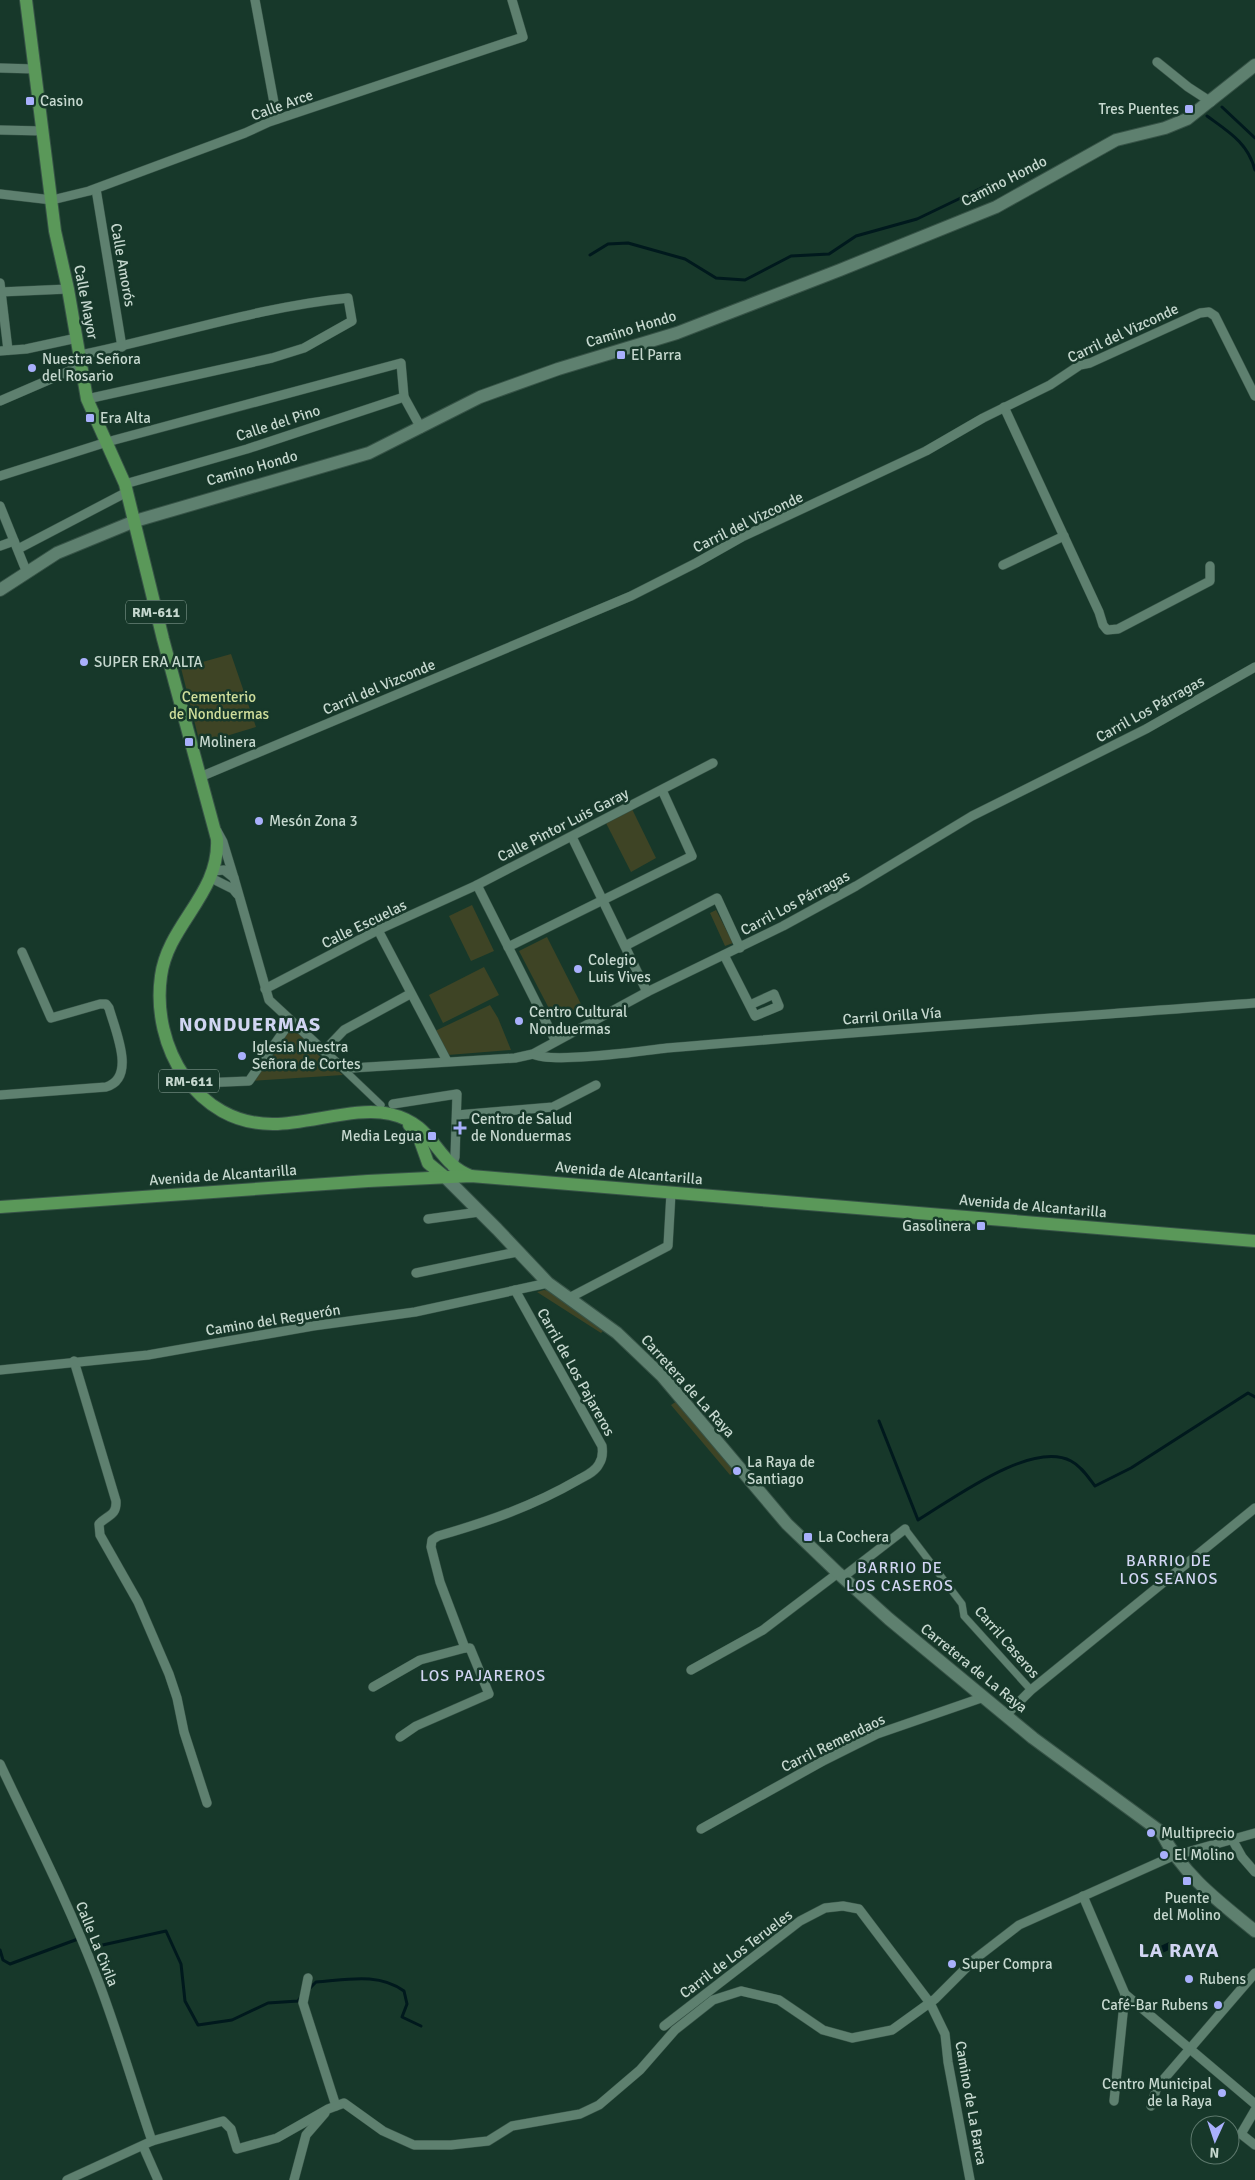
<svg xmlns="http://www.w3.org/2000/svg" width="1255" height="2180" font-family="Signika,sans-serif">
<style>
.green{fill:#3e4425}
.water{fill:#00191d}
.lines{fill:none;stroke-linecap:round;stroke-linejoin:round}
.stream{stroke:#00191d;stroke-width:3}
.pedestrian-casing{stroke:#375347;stroke-width:8}
.minor-casing{stroke:#375347;stroke-width:10}
.secondary-casing{stroke:#375347;stroke-width:14}
.primary-casing{stroke:#375347;stroke-width:14}
.pedestrian{stroke:#5e806f;stroke-width:7}
.minor{stroke:#5e806f;stroke-width:9}
.secondary{stroke:#5e806f;stroke-width:12}
.primary{stroke:#5a9859;stroke-width:12}
.poi-dot{fill:#a9b0fc;stroke:#17382a;stroke-width:2}
.labels{text-anchor:middle;dominant-baseline:central;stroke-width:5;stroke-linejoin:round;paint-order:stroke}
.shield{fill:#17382a;stroke:#92a89e;stroke-width:1}
.shield-label{font-size:14px;font-weight:bold;fill:#c6d8cf}
.poi-label{font-size:15px;fill:#c6d8cf;stroke:#17382a;text-anchor:start}
.street-label{font-size:15px;fill:#c6d8cf;stroke:#17382a}
.park-label{font-size:15px;fill:#cfdd9b;stroke:#17382a}
.neighbourhood-label{font-size:16px;letter-spacing:1px;fill:#d1d5f2;stroke:#17382a}
.district-label{font-size:20px;font-weight:bold;letter-spacing:1px;fill:#d1d5f2;stroke:#17382a}
</style>
<rect width="100%" height="100%" fill="#17382a"/>
<g class="green">
<polygon points="231,654 256,727 200,744 181,668"/>
<polygon points="632,809 656,858 631,872 606,823"/>
<polygon points="472,905 494,951 471,961 449,916"/>
<polygon points="716,910 733,943 725,946 710,913"/>
<polygon points="547,937 582,1006 555,1020 519,951"/>
<polygon points="484,967 499,995 443,1023 429,995"/>
<polygon points="490,1005 498,1018 511,1050 448,1055 435,1031"/>
<polygon points="290,1022 314,1042 312,1050 343,1075 249,1081"/>
<polygon points="544,1290 550,1291 605,1329 601,1333 537,1292"/>
<polygon points="677,1401 737,1471 730,1475 671,1405"/>
</g>
<polygon class="water" points="1169,1942 1171,1949 1156,1956 1154,1949"/>
<g class="lines">
<g class="stream">
<polyline points="1222,107 1255,138"/>
<path d="M1207 116C1229 132 1248 143 1255 170"/>
<polyline points="590,255 608,244 628,243 685,259 716,278 745,280 791,256 829,254 856,236 917,219 994,182"/>
<path d="M879 1421 918 1520C953 1499 1031 1440 1071 1461 1081 1466 1088 1477 1095 1486L1131 1468 1248 1393 1255 1397"/>
<polyline points="98,1946 166,1931 181,1964 185,2001 198,2025 232,2020 268,2003 298,2001 301,1997"/>
<polyline points="0,1950 3,1960 10,1964 78,1939"/>
<path d="M309 1989 316 1982C346 1980 378 1972 404 1991L407 2004 402 2017 421 2026"/>
</g>
<g class="pedestrian-casing">
<g id="pedestrian">
<polyline points="338,1064 381,1105"/>
<polyline points="905,1529 962,1604 964,1616 1031,1690"/>
</g>
</g>
<g class="minor-casing">
<g id="minor">
<polyline points="255,0 277,119"/>
<polyline points="1157,62 1188,87 1211,102"/>
<polyline points="0,68 35,69"/>
<polyline points="0,130 43,131"/>
<polyline points="96,189 122,347"/>
<polyline points="0,194 52,200 89,191 245,133 269,122 523,37 512,0"/>
<polyline points="0,283 8,350"/>
<polyline points="0,292 68,289"/>
<polyline points="0,351 26,349 77,338"/>
<path d="M80 355C169 337 258 307 348 298L352 321 304 348 272 358 87 399"/>
<polyline points="0,401 81,366"/>
<polyline points="1004,407 1099,612 1103,625 1107,630 1118,629 1210,581 1210,566"/>
<polyline points="0,476 107,442 401,363 404,397"/>
<polyline points="125,484 247,449 404,397 421,428"/>
<polyline points="0,506 27,573"/>
<polyline points="0,546 14,541"/>
<polyline points="18,549 127,492"/>
<polyline points="1003,565 1064,536"/>
<polyline points="200,777 631,596 696,563 742,537 926,451 983,418 1050,385 1080,365 1090,363 1200,313 1209,312 1215,316 1255,396"/>
<polyline points="217,831 223,842 234,878"/>
<polyline points="572,837 647,992"/>
<polyline points="213,871 224,870 234,878 269,1000 338,1064 352,1068 515,1058 533,1054 647,992 783,926 856,886 972,816 1146,729 1255,667"/>
<polyline points="211,878 233,889 237,894"/>
<polyline points="477,885 555,1040"/>
<polyline points="378,930 447,1061"/>
<polyline points="625,946 717,898 740,948"/>
<polyline points="508,947 692,856 662,790"/>
<polyline points="724,955 755,1016 779,1006 774,994 750,1005"/>
<polyline points="265,989 378,930 477,885 713,763"/>
<polyline points="324,1051 344,1030 410,994"/>
<path d="M533 1054C551 1064 642 1051 667 1048 863 1031 1059 1018 1255 1003"/>
<polyline points="201,1083 249,1081 290,1022"/>
<path d="M0 1095 106 1087C137 1078 115 1030 109 1008L106 1004H100L51 1018 22 952"/>
<polyline points="393,1104 457,1094 455,1157 452,1167"/>
<polyline points="457,1115 553,1107 596,1085"/>
<polyline points="428,1219 479,1212"/>
<polyline points="416,1273 517,1252"/>
<polyline points="569,1298 668,1246 671,1193"/>
<path d="M74 1361 116 1501C117 1516 107 1515 99 1524L100 1535 138 1602 169 1674 177 1698 184 1732 207 1803"/>
<polyline points="0,1370 148,1355 313,1326 415,1312 548,1283"/>
<polyline points="843,1577 905,1529"/>
<polyline points="691,1670 763,1630 838,1573"/>
<polyline points="373,1687 420,1660 465,1648"/>
<polyline points="1006,1715 1031,1690 1255,1508"/>
<path d="M400 1737 416 1726 489 1694 470 1648H465L440 1582 431 1547 432 1540 438 1536C487 1522 533 1506 578 1480 585 1476 595 1472 599 1464 603 1458 603 1453 602 1446L515 1290"/>
<path d="M0 1764C33 1834 68 1902 96 1975 117 2029 133 2086 152 2141"/>
<polyline points="701,1829 823,1761 877,1734 984,1697"/>
<polyline points="1232,1839 1242,1857 1255,1872"/>
<polyline points="1083,1896 1125,1994 1255,2104"/>
<polyline points="308,1978 303,2003 336,2106"/>
<polyline points="664,2026 800,1921 825,1908 843,1906 859,1909 930,2003 945,2034 948,2062 970,2180"/>
<polyline points="1114,2101 1125,1994"/>
<polyline points="1151,2106 1157,2087 1255,1973"/>
<polyline points="1255,2110 1241,2134 1255,2145"/>
<polyline points="143,2146 158,2180"/>
<polyline points="67,2180 152,2141 223,2121 231,2129 237,2149 277,2138 328,2109 344,2103 383,2131 414,2145 451,2145 488,2141 512,2126 580,2114 599,2105 640,2070 675,2030 713,2000 741,1991 779,2000 823,2030 852,2038 892,2030 935,1999 975,1959 1019,1925 1173,1856 1255,1833"/>
<polyline points="294,2180 306,2135 325,2113"/>
</g>
</g>
<g class="secondary-casing">
<g id="secondary">
<polyline points="0,590 57,553 135,521 369,453 480,397 558,369 677,333 840,270 996,207 1116,140 1165,128 1187,119 1255,65"/>
<path d="M445 1177 497 1229 548 1283 617 1333 662 1376 787 1524 838 1573 889 1619 1033 1738 1161 1832C1183 1875 1218 1901 1255 1931"/>
</g>
</g>
<g class="primary-casing">
<g id="primary">
<path d="M26 0 55 231 68 289 87 399 125 484 163 639 217 839C220 894 168 924 161 976 151 1046 196 1125 274 1124 309 1124 358 1106 390 1114 436 1124 434 1162 471 1176"/>
<polyline points="409,1125 418,1135 428,1163 445,1177"/>
<polyline points="0,1207 368,1181 471,1176 1255,1241"/>
</g>
</g>
<use href="#pedestrian" class="pedestrian"/>
<use href="#minor" class="minor"/>
<use href="#secondary" class="secondary"/>
<use href="#primary" class="primary"/>
</g>
<g class="poi-dot">
<rect x="25" y="96" width="10" height="10" rx="2.5"/>
<rect x="1184" y="104" width="10" height="10" rx="2.5"/>
<rect x="616" y="350" width="10" height="10" rx="2.5"/>
<circle cx="32" cy="368" r="5"/>
<rect x="85" y="413" width="10" height="10" rx="2.5"/>
<circle cx="84" cy="662" r="5"/>
<rect x="184" y="737" width="10" height="10" rx="2.5"/>
<circle cx="259" cy="821" r="5"/>
<circle cx="578" cy="969" r="5"/>
<circle cx="519" cy="1021" r="5"/>
<circle cx="242" cy="1056" r="5"/>
<path d="M457.5 1120.5h5v5h5v5h-5v5h-5v-5h-5v-5h5z"/>
<rect x="427" y="1131" width="10" height="10" rx="2.5"/>
<rect x="976" y="1221" width="10" height="10" rx="2.5"/>
<circle cx="737" cy="1471" r="5"/>
<rect x="803" y="1532" width="10" height="10" rx="2.5"/>
<circle cx="1151" cy="1833" r="5"/>
<circle cx="1164" cy="1855" r="5"/>
<rect x="1182" y="1876" width="10" height="10" rx="2.5"/>
<circle cx="952" cy="1964" r="5"/>
<circle cx="1189" cy="1979" r="5"/>
<circle cx="1218" cy="2005" r="5"/>
<circle cx="1222" cy="2093" r="5"/>
</g>
<g class="labels">
<g class="shield">
<rect x="126" y="600.5" width="60" height="23" rx="4"/>
<rect x="159" y="1069.5" width="60" height="23" rx="4"/>
</g>
<g class="shield-label">
<text x="156" y="612">RM-611</text>
<text x="189" y="1081">RM-611</text>
</g>
<g class="poi-label">
<text x="40" y="101">Casino</text>
<text x="1179" y="109" text-anchor="end">Tres Puentes</text>
<text x="631" y="355">El Parra</text>
<text x="42" y="359">Nuestra Señora<tspan x="42" dy="17">del Rosario</tspan></text>
<text x="100" y="418">Era Alta</text>
<text x="94" y="662">SUPER ERA ALTA</text>
<text x="199" y="742">Molinera</text>
<text x="269" y="821">Mesón Zona 3</text>
<text x="588" y="960">Colegio<tspan x="588" dy="17">Luis Vives</tspan></text>
<text x="529" y="1012">Centro Cultural<tspan x="529" dy="17">Nonduermas</tspan></text>
<text x="252" y="1047">Iglesia Nuestra<tspan x="252" dy="17">Señora de Cortes</tspan></text>
<text x="471" y="1119">Centro de Salud<tspan x="471" dy="17">de Nonduermas</tspan></text>
<text x="422" y="1136" text-anchor="end">Media Legua</text>
<text x="971" y="1226" text-anchor="end">Gasolinera</text>
<text x="747" y="1462">La Raya de<tspan x="747" dy="17">Santiago</tspan></text>
<text x="818" y="1537">La Cochera</text>
<text x="1161" y="1833">Multiprecio</text>
<text x="1174" y="1855">El Molino</text>
<text x="1187" y="1898" text-anchor="middle">Puente<tspan x="1187" dy="17">del Molino</tspan></text>
<text x="962" y="1964">Super Compra</text>
<text x="1199" y="1979">Rubens</text>
<text x="1208" y="2005" text-anchor="end">Café-Bar Rubens</text>
<text x="1212" y="2084" text-anchor="end">Centro Municipal<tspan x="1212" dy="17">de la Raya</tspan></text>
</g>
<g class="street-label">
<text transform="translate(282 105) rotate(-20)">Calle Arce</text>
<text transform="translate(1004 181) rotate(-27)">Camino Hondo</text>
<text transform="translate(123 265) rotate(80)">Calle Amorós</text>
<text transform="translate(86 302) rotate(79)">Calle Mayor</text>
<text transform="translate(631 329) rotate(-17)">Camino Hondo</text>
<text transform="translate(1123 333) rotate(-25)">Carril del Vizconde</text>
<text transform="translate(278 423) rotate(-18)">Calle del Pino</text>
<text transform="translate(252 468) rotate(-16)">Camino Hondo</text>
<text transform="translate(748 522) rotate(-26)">Carril del Vizconde</text>
<text transform="translate(379 687) rotate(-23)">Carril del Vizconde</text>
<text transform="translate(1150 709) rotate(-29)">Carril Los Párragas</text>
<text transform="translate(563 825) rotate(-27)">Calle Pintor Luis Garay</text>
<text transform="translate(795 903) rotate(-28)">Carril Los Párragas</text>
<text transform="translate(364 924) rotate(-26)">Calle Escuelas</text>
<text transform="translate(892 1016) rotate(-4)">Carril Orilla Vía</text>
<text transform="translate(629 1173) rotate(5)">Avenida de Alcantarilla</text>
<text transform="translate(223 1175) rotate(-4)">Avenida de Alcantarilla</text>
<text transform="translate(1033 1206) rotate(5)">Avenida de Alcantarilla</text>
<text transform="translate(273 1320) rotate(-9)">Camino del Reguerón</text>
<text transform="translate(576 1372) rotate(61)">Carril de Los Pajareros</text>
<text transform="translate(688 1386) rotate(48)">Carretera de La Raya</text>
<text transform="translate(1007 1642) rotate(49)">Carril Caseros</text>
<text transform="translate(974 1668) rotate(39)">Carretera de La Raya</text>
<text transform="translate(833 1743) rotate(-26)">Carril Remendaos</text>
<text transform="translate(97 1944) rotate(68)">Calle La Civila</text>
<text transform="translate(736 1954) rotate(-37)">Carril de Los Terueles</text>
<text transform="translate(971 2103) rotate(80)">Camino de La Barca</text>
</g>
<g class="park-label">
<text x="219" y="697">Cementerio<tspan x="219" dy="17">de Nonduermas</tspan></text>
</g>
<g class="neighbourhood-label">
<text x="1169" y="1561">BARRIO DE<tspan x="1169" dy="18">LOS SEANOS</tspan></text>
<text x="900" y="1568">BARRIO DE<tspan x="900" dy="18">LOS CASEROS</tspan></text>
<text x="483" y="1676">LOS PAJAREROS</text>
</g>
<g class="district-label">
<text x="250" y="1024">NONDUERMAS</text>
<text x="1179" y="1950">LA RAYA</text>
</g>
</g>
<g transform="translate(1215 2140) rotate(183)"><circle r="24" fill="#17382a" stroke="#5d786c"/>
<path d="M0-4L9 19L0 12L-9 19Z" fill="#a9b0fc"/>
<text y="-8" font-size="14" font-weight="bold" text-anchor="middle" fill="#c6d8cf">N</text>
</g>
</svg>
